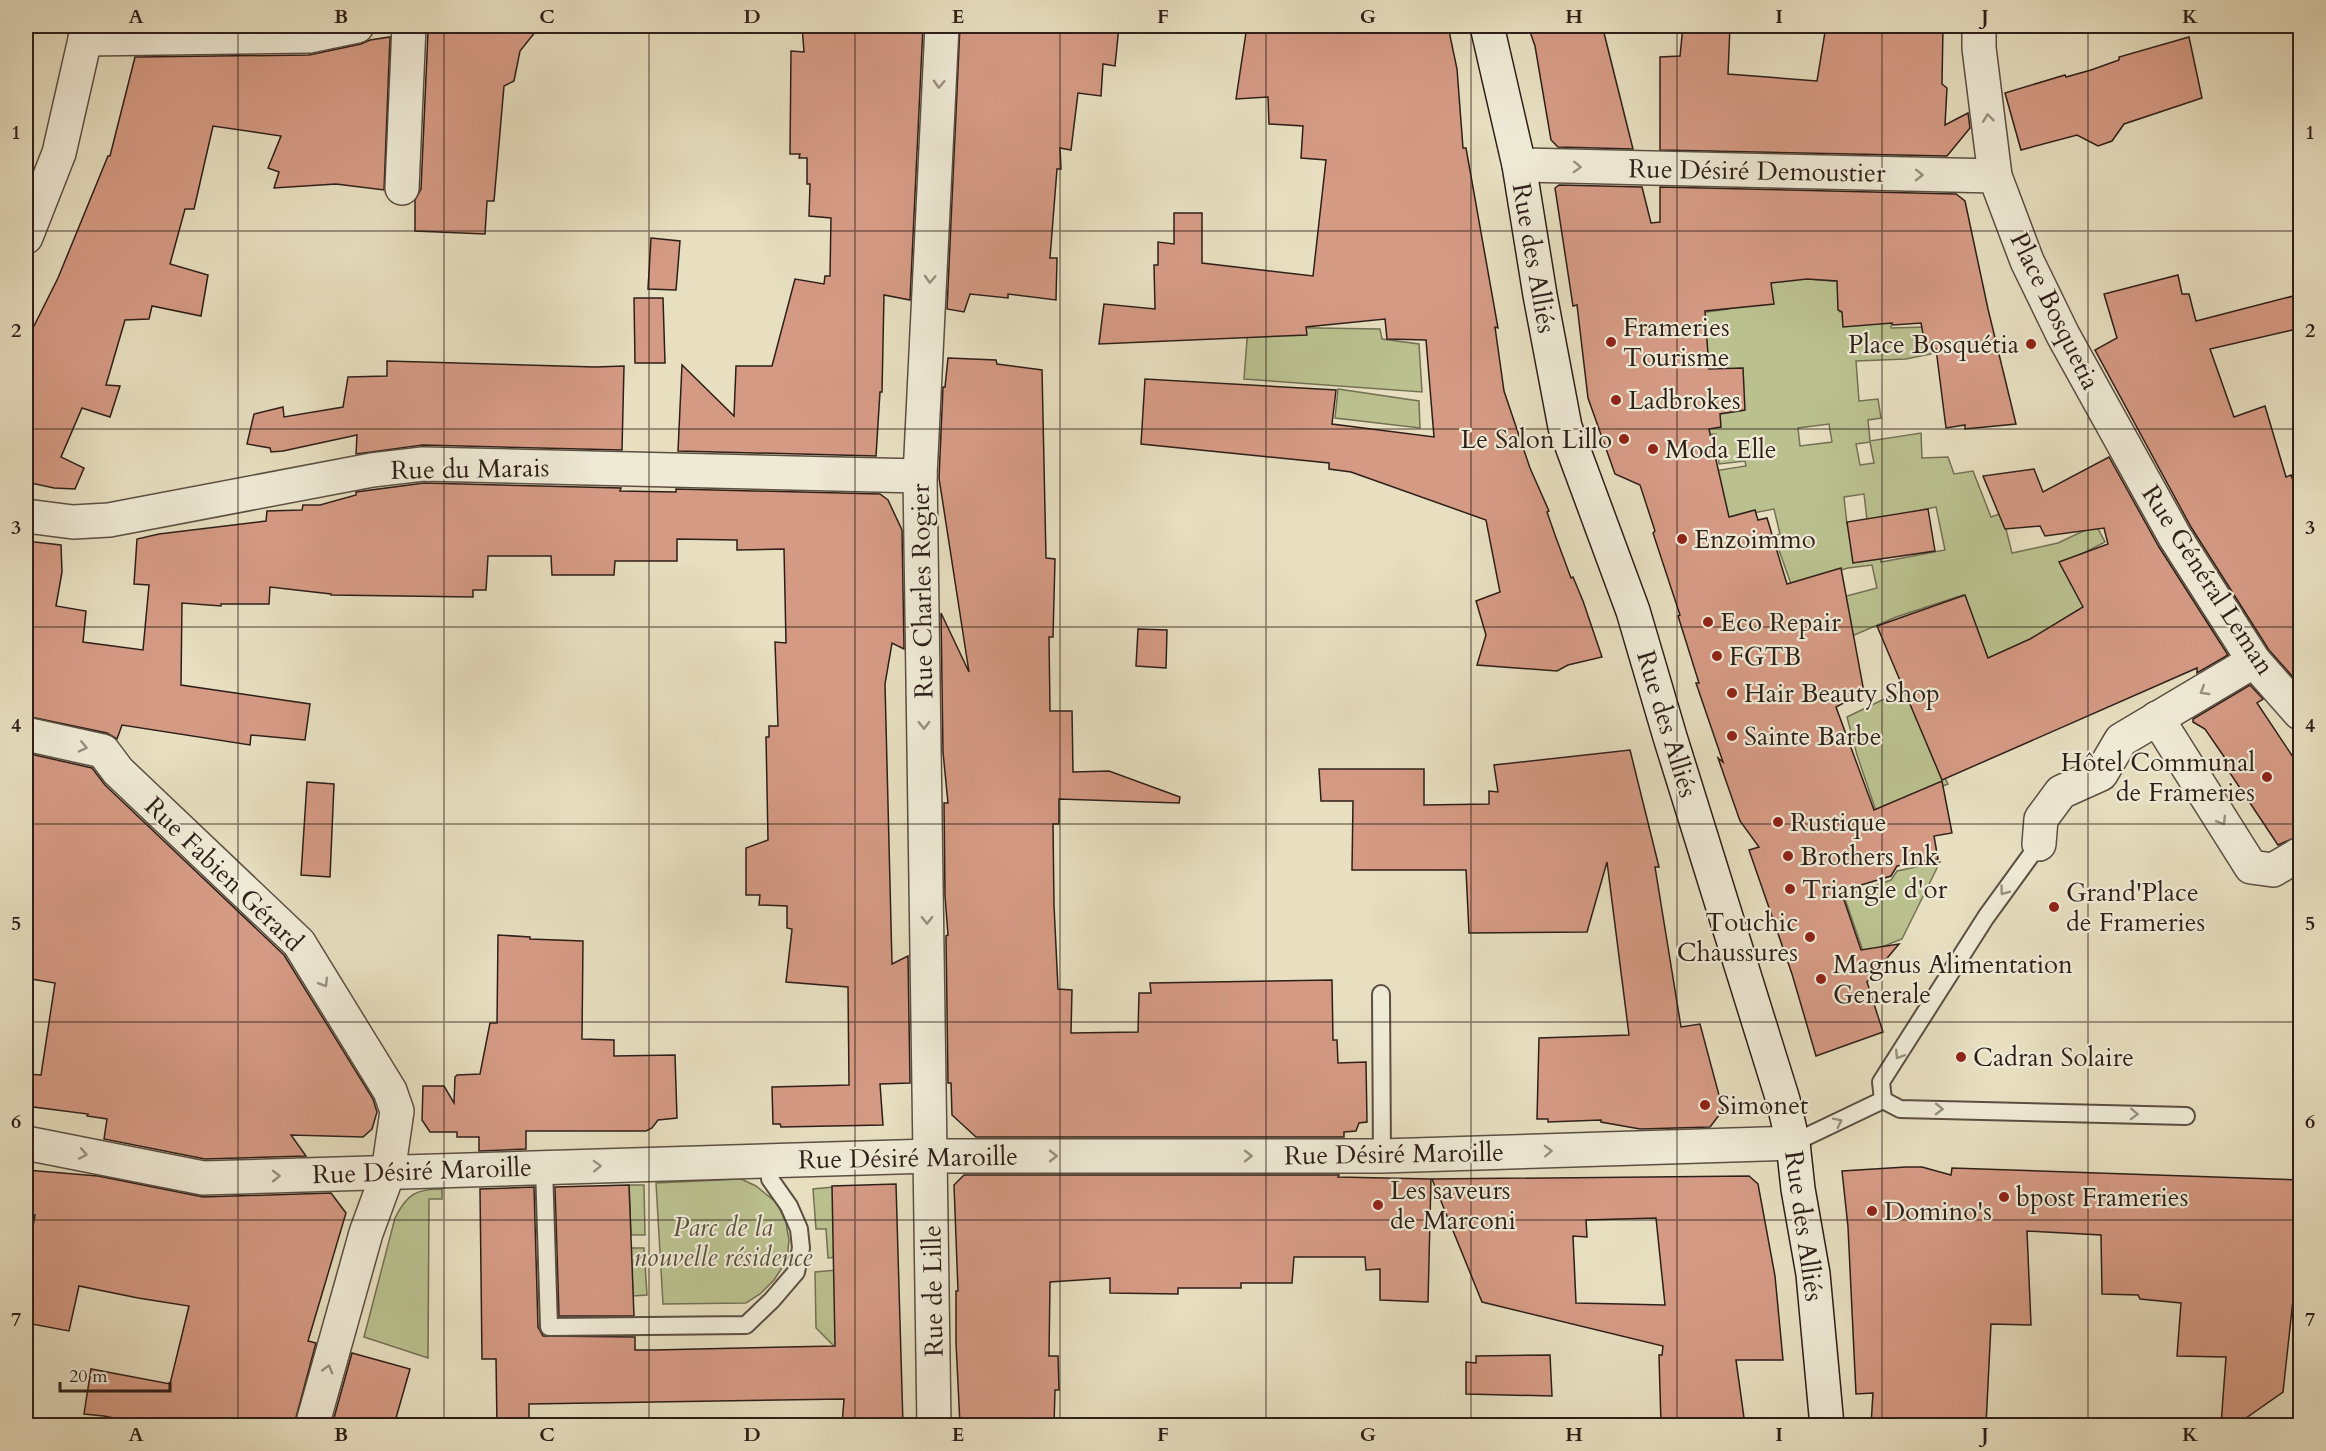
<svg xmlns="http://www.w3.org/2000/svg" width="2326" height="1451" font-family="Cardo,serif">
<style>
.green{fill:#bac18f;stroke:#747054;stroke-width:1.5;fill-rule:evenodd}
.building{fill:#d59a84;stroke:#2e1f18;stroke-width:1.5;fill-rule:evenodd}
.lines{fill:none;stroke-linecap:round;stroke-linejoin:round}
.lane-casing{stroke:#5c4f42;stroke-width:20}
.street-casing{stroke:#5c4f42;stroke-width:36}
.secondary-casing{stroke:#2e1f18;stroke-width:36}
.lane{stroke:#efead6;stroke-width:16}
.street{stroke:#efead6;stroke-width:33}
.secondary{stroke:#efead6;stroke-width:33}
.oneway{stroke:#988f80}
.grid{fill:none;stroke:#2e1f18;stroke-width:1.5;stroke-opacity:0.55}
.poi-dot{fill:#8f2418;stroke:#efead6;stroke-width:2}
.labels{text-anchor:middle;dominant-baseline:central;stroke-width:4.5;stroke-linejoin:round;paint-order:stroke}
.street-label{font-size:26px;fill:#2e1f18;stroke:#efead6}
.poi-label{font-size:26px;fill:#2e1f18;stroke:#efead6;text-anchor:start}
.park-label{font-size:26px;font-style:italic;fill:#58503c;stroke:#efead6}
.neatline{fill:none;stroke:#2e1f18;stroke-width:2}
.grid-label{font-size:20px;text-anchor:middle;font-weight:bold;fill:#2e1f18}
</style>
<rect width="100%" height="100%" fill="#e7dfc0"/>
<filter id="stains"><feTurbulence type="fractalNoise" baseFrequency=".00333" numOctaves="4"/><feColorMatrix values="0 0 0 0 .2 0 0 0 0 .09 0 0 0 0 .02 0 0 0 .5 -.17"/></filter>
<radialGradient id="worn" r=".72"><stop offset=".6" stop-color="#630" stop-opacity="0"/><stop offset="1" stop-color="#630" stop-opacity=".3"/></radialGradient>
<g class="green">
<path d="M1796 278 1845 282 1839 294 1840 312 1892 310 1891 328 1926 327 1931 354 1906 359 1856 361 1859 401 1878 399 1881 418 1868 420 1870 441 1921 433 1922 458 1948 457 1954 474 1973 471 1991 517 2002 513 2012 553 2058 543 2096 525 2105 542 2064 563 2088 609 1989 664 1963 595 1896 617 1852 636 1839 598 1877 588 1872 565 1848 568 1791 584 1774 536 1780 534 1774 509 1709 521 1701 473 1746 466 1745 461 1719 464 1716 434 1680 437 1721 389 1717 363 1703 366 1684 315 1728 309 1724 283ZM1829 424 1832 442 1800 446 1798 428ZM1870 442 1874 463 1860 465 1856 444ZM1864 494 1867 520 1847 524 1844 497ZM1936 507 1945 550 1881 562 1873 520Z"/>
<polygon points="1248,327 1380,329 1382,339 1419,344 1422,392 1244,379"/>
<polygon points="1338,389 1419,401 1420,428 1335,418"/>
<polygon points="1965,660 1933,754 1948,784 1876,811 1857,755 1847,717"/>
<polygon points="1940,862 1902,939 1864,954 1844,896 1891,880 1897,871"/>
<polygon points="741,1179 756,1186 777,1203 786,1223 789,1240 787,1260 774,1280 760,1294 746,1303 663,1304 656,1183"/>
<polygon points="629,1185 644,1185 645,1235 631,1235"/>
<polygon points="833,1187 836,1257 828,1258 826,1229 816,1229 813,1189"/>
<path d="M442 1189V1199H429L428 1358 364 1337 395 1218C407 1194 416 1189 442 1189Z"/>
<polygon points="631,1248 644,1248 647,1295 633,1296"/>
<polygon points="837,1270 839,1345 834,1346 816,1328 815,1272"/>
</g>
<g class="building">
<polygon points="475,26 540,26 520,51 514,81 504,86 494,201 487,201 485,234 415,231 415,200 421,189 428,32"/>
<polygon points="802,26 923,26 910,300 884,295 882,392 880,392 876,456 678,451 682,365 734,416 736,366 772,366 795,279 824,284 825,276 830,276 831,218 809,216 810,184 807,184 807,158 799,158 800,154 790,154 791,51 804,52"/>
<polygon points="960,26 1119,26 1115,66 1103,64 1101,96 1078,93 1071,150 1060,148 1061,169 1057,169 1050,258 1057,258 1056,300 1008,294 1008,298 970,294 964,312 947,309"/>
<polygon points="1247,26 1448,26 1457,69 1463,148 1466,148 1498,328 1495,327 1504,391 1530,468 1549,511 1547,512 1555,535 1571,578 1573,577 1583,601 1602,657 1568,665 1557,671 1477,665 1486,635 1476,601 1500,592 1486,520 1351,472 1329,469 1329,463 1141,444 1145,379 1336,390 1332,424 1434,437 1426,340 1387,339 1385,319 1306,327 1307,335 1099,344 1104,304 1155,309 1154,265 1158,265 1158,242 1174,244 1174,213 1202,213 1202,263 1313,276 1326,160 1301,158 1303,126 1269,124 1268,97 1236,99"/>
<polygon points="1528,26 1588,26 1590,32 1603,29 1633,149 1558,147 1551,140 1535,46"/>
<polygon points="1683,26 1730,26 1728,74 1817,81 1826,26 1943,26 1942,84 1947,88 1945,125 1968,113 1970,128 1947,156 1660,150 1660,57 1680,56"/>
<polygon points="390,37 384,190 336,184 274,188 279,172 268,168 281,136 213,126 194,209 185,209 170,264 208,275 201,316 152,306 149,319 125,320 106,385 120,386 110,417 82,408 61,457 84,468 75,489 54,488 26,482 26,342 58,278 108,156 110,156 135,57 309,55 361,44 370,40"/>
<polygon points="2189,37 2202,98 2124,124 2112,141 2098,146 2077,135 2021,150 2005,93 2065,75 2066,77 2091,70 2119,60 2119,57"/>
<polygon points="1559,185 1642,187 1651,223 1660,222 1660,187 1956,194 1965,201 1988,309 2016,424 1965,429 1965,425 1946,428 1936,349 1926,350 1921,323 1893,325 1892,323 1843,327 1842,312 1838,310 1837,281 1807,279 1771,283 1774,304 1705,311 1709,369 1743,368 1745,410 1720,414 1721,427 1709,429 1729,517 1755,510 1758,520 1767,518 1787,584 1841,568 1864,692 1836,707 1874,810 1942,781 1952,833 1934,836 1938,859 1897,866 1891,876 1841,891 1861,950 1899,944 1867,982 1883,1032 1816,1056 1792,974 1749,850 1759,847 1740,821 1718,758 1723,762 1696,683 1699,683 1678,616 1680,615 1653,533 1655,531 1640,485 1615,474 1588,398 1577,305 1573,306 1555,188"/>
<polygon points="651,238 680,241 676,290 648,289"/>
<polygon points="2178,275 2182,294 2189,294 2196,321 2301,294 2301,328 2210,349 2234,417 2265,406 2286,477 2291,475 2301,501 2301,672 2293,677 2269,650 2191,527 2095,350 2117,338 2104,294"/>
<polygon points="634,298 663,298 665,363 635,363"/>
<polygon points="948,358 996,360 997,364 1042,370 1046,558 1055,559 1053,637 1049,637 1050,711 1072,711 1073,772 1109,771 1180,797 1179,803 1059,799 1059,824 1053,824 1054,905 1058,989 1072,990 1071,1033 1138,1032 1139,993 1151,993 1150,983 1332,980 1333,1040 1337,1040 1338,1063 1366,1062 1367,1122 1359,1123 1356,1131 1344,1132 1344,1137 976,1137 952,1115 951,1083 948,1083 946,936 948,935 945,896 944,803 948,803 943,752 941,613 969,672 939,478 943,387 945,387"/>
<polygon points="387,361 595,367 624,366 622,450 423,445 356,454 357,435 283,451 271,452 270,448 247,444 254,414 283,407 284,417 343,407 348,377 387,376"/>
<polygon points="2109,457 2159,547 2228,655 2197,673 2197,668 1942,780 1877,626 1965,595 1988,658 2030,639 2083,607 2059,562 2108,544 2104,528 2045,536 2040,526 2005,529 1983,476 2034,469 2043,492"/>
<polygon points="424,483 621,488 620,491 676,492 676,489 880,494 888,500 902,530 904,649 892,643 885,684 892,964 908,956 910,1083 880,1084 883,1125 781,1127 780,1124 773,1124 772,1087 849,1085 848,987 786,982 792,929 787,928 787,906 759,905 760,895 746,895 746,848 768,840 766,737 769,737 769,726 778,726 775,642 786,643 784,549 737,550 737,540 677,539 677,561 615,561 614,575 552,575 551,556 488,556 486,590 473,590 473,597 331,595 331,594 270,587 269,604 221,604 221,606 182,603 181,685 310,704 305,740 251,735 250,745 122,725 117,739 107,733 26,716 26,541 61,545 62,572 56,606 86,611 83,642 143,650 149,585 134,584 137,539 159,534 266,521 267,511 302,510 303,505 320,505 356,495 356,492"/>
<polygon points="1928,509 1935,551 1853,563 1847,522"/>
<polygon points="1138,629 1167,630 1166,668 1136,666"/>
<polygon points="2250,685 2263,699 2257,703 2301,769 2301,835 2278,845 2222,761 2225,758 2205,729 2193,722 2193,719"/>
<polygon points="1630,750 1659,867 1655,867 1681,1027 1700,1024 1723,1110 1710,1127 1640,1129 1601,1122 1601,1120 1548,1122 1548,1119 1537,1119 1539,1038 1629,1035 1607,862 1587,932 1469,933 1466,870 1352,870 1353,801 1321,801 1319,769 1424,769 1424,805 1489,804 1489,791 1498,792 1494,765"/>
<polygon points="26,753 92,768 105,785 284,955 373,1099 377,1112 372,1129 363,1137 291,1135 306,1156 205,1159 104,1139 107,1119 87,1116 88,1114 26,1106 26,1074 41,1075 55,983 26,978"/>
<polygon points="307,782 334,784 330,877 301,875"/>
<polygon points="498,935 530,937 530,939 583,941 582,1039 614,1040 614,1056 675,1055 677,1118 658,1120 652,1128 646,1131 526,1131 526,1149 479,1151 479,1137 457,1137 457,1132 430,1132 422,1120 423,1086 444,1086 454,1103 455,1077 457,1075 480,1074 490,1023 497,1023"/>
<polygon points="1906,1167 1922,1167 1951,1175 1952,1168 2301,1180 2301,1226 2283,1392 2236,1425 2221,1425 2226,1357 2177,1356 2181,1303 2140,1299 2138,1295 2102,1294 2101,1235 2027,1231 2031,1325 1991,1324 1986,1425 1871,1425 1873,1393 1856,1394 1848,1227 1842,1171"/>
<polygon points="26,1170 98,1176 203,1197 331,1193 346,1213 308,1341 316,1343 294,1425 147,1425 104,1416 84,1414 91,1369 170,1384 189,1306 138,1298 79,1286 69,1331 26,1323 26,1266 35,1215 26,1214"/>
<polygon points="964,1175 1339,1175 1338,1177 1431,1179 1428,1302 1380,1300 1380,1269 1366,1270 1365,1257 1294,1257 1292,1283 1241,1283 1241,1288 1178,1288 1178,1294 1110,1293 1110,1278 1050,1282 1049,1356 1058,1356 1059,1390 1055,1390 1054,1425 960,1425 956,1343 956,1291 958,1291 954,1185"/>
<path d="M1749 1176 1758 1184 1775 1276 1783 1360H1736L1745 1425H1661L1659 1355H1662L1663 1346 1482 1302 1432 1179ZM1656 1218 1665 1305 1576 1303 1573 1236 1587 1237 1586 1220Z"/>
<polygon points="896,1184 903,1425 842,1425 844,1399 529,1404 529,1425 497,1425 496,1359 482,1359 480,1189 534,1187 538,1327 543,1336 635,1337 635,1350 654,1350 835,1346 832,1186"/>
<polygon points="629,1185 634,1316 559,1316 555,1187"/>
<polygon points="352,1353 410,1369 394,1425 332,1425"/>
<polygon points="1550,1355 1552,1396 1466,1394 1466,1362 1476,1363 1476,1356"/>
</g>
<g class="lines">
<g class="lane-casing">
<g id="lane">
<polyline points="1381,994 1382,1156"/>
<polyline points="1883,1100 1900,1109 2186,1116"/>
<polyline points="1883,1100 1881,1082 1986,917 2039,844"/>
<polyline points="1793,1143 1883,1100"/>
<polyline points="544,1167 549,1327 746,1325 772,1300 796,1272 801,1248 799,1229 789,1206 770,1179 769,1161"/>
</g>
</g>
<g class="street-casing">
<g id="street">
<polyline points="1979,26 1979,48 1995,176 2027,261 2063,335 2175,537 2254,661 2300,713"/>
<polyline points="85,39 309,36 357,26"/>
<polyline points="1519,165 1995,176"/>
<polyline points="402,188 409,26"/>
<polyline points="26,237 59,153 88,26"/>
<polyline points="26,516 73,522 109,520 372,470 423,464 920,476"/>
<polyline points="2157,718 2251,867 2273,870 2300,854"/>
<polyline points="26,734 103,751 118,771 299,943 390,1091 397,1111 388,1173 366,1233 312,1426"/>
<polyline points="2039,844 2041,819 2061,792 2101,774 2121,740 2254,661"/>
<polyline points="26,1143 203,1178 931,1156 1382,1156 1793,1143"/>
<polyline points="934,1426 920,476 942,26"/>
</g>
</g>
<g class="secondary-casing">
<polyline id="secondary" points="1487,26 1519,165 1540,295 1565,427 1633,611 1670,737 1783,1100 1793,1143 1798,1189 1813,1274 1827,1426"/>
</g>
<use href="#lane" class="lane"/>
<use href="#street" class="street"/>
<use href="#secondary" class="secondary"/>
</g>
<defs><path id="oneway-chevron" d="M-2-3.5L2.5 0L-2 3.5" fill="none" stroke-width="1.6" stroke-linecap="round" stroke-linejoin="round" transform="scale(1.5)"/></defs>
<g class="oneway">
<use href="#oneway-chevron" transform="translate(939 84) rotate(93)"/>
<use href="#oneway-chevron" transform="translate(1988 118) rotate(-97)"/>
<use href="#oneway-chevron" transform="translate(1577 167) rotate(2)"/>
<use href="#oneway-chevron" transform="translate(1919 175) rotate(1)"/>
<use href="#oneway-chevron" transform="translate(930 279) rotate(93)"/>
<use href="#oneway-chevron" transform="translate(2204 691) rotate(149)"/>
<use href="#oneway-chevron" transform="translate(924 725) rotate(89)"/>
<use href="#oneway-chevron" transform="translate(83 747) rotate(13)"/>
<use href="#oneway-chevron" transform="translate(2222 821) rotate(58)"/>
<use href="#oneway-chevron" transform="translate(2004 891) rotate(126)"/>
<use href="#oneway-chevron" transform="translate(927 920) rotate(89)"/>
<use href="#oneway-chevron" transform="translate(324 983) rotate(59)"/>
<use href="#oneway-chevron" transform="translate(1899 1055) rotate(122)"/>
<use href="#oneway-chevron" transform="translate(1939 1109) rotate(1)"/>
<use href="#oneway-chevron" transform="translate(2134 1114) rotate(2)"/>
<use href="#oneway-chevron" transform="translate(1838 1122) rotate(-26)"/>
<use href="#oneway-chevron" transform="translate(1548 1151) rotate(-2)"/>
<use href="#oneway-chevron" transform="translate(83 1154) rotate(11)"/>
<use href="#oneway-chevron" transform="translate(1053 1156)"/>
<use href="#oneway-chevron" transform="translate(1248 1156)"/>
<use href="#oneway-chevron" transform="translate(597 1166) rotate(-2)"/>
<use href="#oneway-chevron" transform="translate(276 1176) rotate(-1)"/>
<use href="#oneway-chevron" transform="translate(328 1369) rotate(-74)"/>
</g>
<path class="grid" d="M238 26V1426M444 26V1426M649 26V1426M855 26V1426M1060 26V1426M1266 26V1426M1471 26V1426M1677 26V1426M1882 26V1426M2088 26V1426M26 231H2300M26 429H2300M26 627H2300M26 824H2300M26 1022H2300M26 1220H2300"/>
<g class="poi-dot">
<circle cx="1611" cy="342" r="6"/>
<circle cx="2031" cy="344" r="6"/>
<circle cx="1616" cy="400" r="6"/>
<circle cx="1624" cy="439" r="6"/>
<circle cx="1653" cy="449" r="6"/>
<circle cx="1682" cy="539" r="6"/>
<circle cx="1708" cy="622" r="6"/>
<circle cx="1717" cy="656" r="6"/>
<circle cx="1732" cy="693" r="6"/>
<circle cx="1732" cy="736" r="6"/>
<circle cx="2267" cy="777" r="6"/>
<circle cx="1778" cy="822" r="6"/>
<circle cx="1788" cy="856" r="6"/>
<circle cx="1790" cy="889" r="6"/>
<circle cx="2054" cy="907" r="6"/>
<circle cx="1810" cy="937" r="6"/>
<circle cx="1821" cy="979" r="6"/>
<circle cx="1961" cy="1057" r="6"/>
<circle cx="1705" cy="1105" r="6"/>
<circle cx="2004" cy="1197" r="6"/>
<circle cx="1378" cy="1205" r="6"/>
<circle cx="1872" cy="1211" r="6"/>
</g>
<g class="labels">
<g class="street-label">
<text transform="translate(1757 171) rotate(1)">Rue Désiré Demoustier</text>
<text transform="translate(1534 258) rotate(80)">Rue des Alliés</text>
<text transform="translate(2055 311) rotate(64)">Place Bosquetia</text>
<text transform="translate(470 469) rotate(-1)">Rue du Marais</text>
<text transform="translate(2208 580) rotate(57)">Rue Général Leman</text>
<text transform="translate(922 591) rotate(-91)">Rue Charles Rogier</text>
<text transform="translate(1667 724) rotate(73)">Rue des Alliés</text>
<text transform="translate(224 874) rotate(44)">Rue Fabien Gérard</text>
<text transform="translate(1394 1154) rotate(-1)">Rue Désiré Maroille</text>
<text transform="translate(908 1158) rotate(-1)">Rue Désiré Maroille</text>
<text transform="translate(422 1171) rotate(-2)">Rue Désiré Maroille</text>
<text transform="translate(1804 1226) rotate(82)">Rue des Alliés</text>
<text transform="translate(933 1291) rotate(-91)">Rue de Lille</text>
</g>
<g class="poi-label">
<text x="1623" y="327">Frameries<tspan x="1623" dy="30">Tourisme</tspan></text>
<text x="2019" y="344" text-anchor="end">Place Bosquétia</text>
<text x="1628" y="400">Ladbrokes</text>
<text x="1612" y="439" text-anchor="end">Le Salon Lillo</text>
<text x="1665" y="449">Moda Elle</text>
<text x="1694" y="539">Enzoimmo</text>
<text x="1720" y="622">Eco Repair</text>
<text x="1729" y="656">FGTB</text>
<text x="1744" y="693">Hair Beauty Shop</text>
<text x="1744" y="736">Sainte Barbe</text>
<text x="2255" y="762" text-anchor="end">Hôtel Communal<tspan x="2255" dy="30">de Frameries</tspan></text>
<text x="1790" y="822">Rustique</text>
<text x="1800" y="856">Brothers Ink</text>
<text x="1802" y="889">Triangle d'or</text>
<text x="2066" y="892">Grand'Place<tspan x="2066" dy="30">de Frameries</tspan></text>
<text x="1798" y="922" text-anchor="end">Touchic<tspan x="1798" dy="30">Chaussures</tspan></text>
<text x="1833" y="964">Magnus Alimentation<tspan x="1833" dy="30">Generale</tspan></text>
<text x="1973" y="1057">Cadran Solaire</text>
<text x="1717" y="1105">Simonet</text>
<text x="1390" y="1190">Les saveurs<tspan x="1390" dy="30">de Marconi</tspan></text>
<text x="2016" y="1197">bpost Frameries</text>
<text x="1884" y="1211">Domino's</text>
</g>
<g class="park-label">
<text x="723" y="1227">Parc de la<tspan x="723" dy="30">nouvelle résidence</tspan></text>
</g>
</g>
<rect width="2326" height="1451" fill="none" stroke="#e7dfc0" stroke-width="66"/>
<path d="M60 1382v9h110v-9" fill="none" stroke="#2e1f18" stroke-width="3"/>
<text x="69" y="1382" font-size="18" fill="#2e1f18" stroke="#efead6" stroke-width="4.5" paint-order="stroke">20 m</text>
<rect x="33" y="33" width="2260" height="1385" class="neatline"/>
<g class="grid-label">
<text x="136" y="23">A</text>
<text x="341" y="23">B</text>
<text x="547" y="23">C</text>
<text x="752" y="23">D</text>
<text x="958" y="23">E</text>
<text x="1163" y="23">F</text>
<text x="1368" y="23">G</text>
<text x="1574" y="23">H</text>
<text x="1779" y="23">I</text>
<text x="1985" y="23">J</text>
<text x="2190" y="23">K</text>
<text x="16" y="139">1</text>
<text x="2310" y="139">1</text>
<text x="16" y="337">2</text>
<text x="2310" y="337">2</text>
<text x="16" y="534">3</text>
<text x="2310" y="534">3</text>
<text x="16" y="732">4</text>
<text x="2310" y="732">4</text>
<text x="16" y="930">5</text>
<text x="2310" y="930">5</text>
<text x="16" y="1128">6</text>
<text x="2310" y="1128">6</text>
<text x="16" y="1326">7</text>
<text x="2310" y="1326">7</text>
<text x="136" y="1441">A</text>
<text x="341" y="1441">B</text>
<text x="547" y="1441">C</text>
<text x="752" y="1441">D</text>
<text x="958" y="1441">E</text>
<text x="1163" y="1441">F</text>
<text x="1368" y="1441">G</text>
<text x="1574" y="1441">H</text>
<text x="1779" y="1441">I</text>
<text x="1985" y="1441">J</text>
<text x="2190" y="1441">K</text>
</g>
<rect width="100%" height="100%" filter="url(#stains)"/>
<rect width="100%" height="100%" fill="url(#worn)"/>
</svg>
